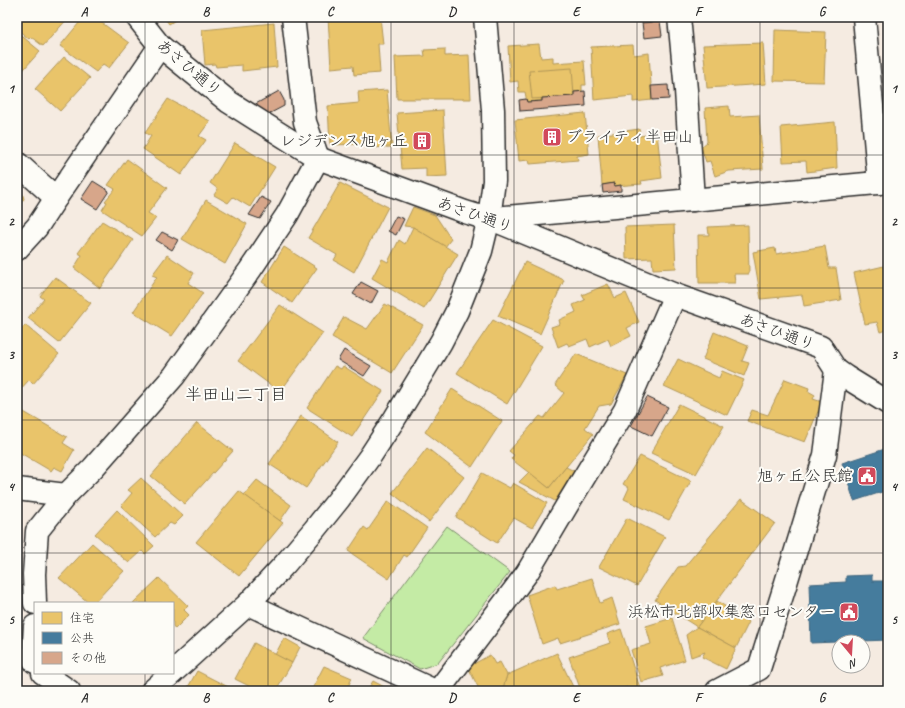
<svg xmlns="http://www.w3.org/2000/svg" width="905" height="708" font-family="Caveat,'Klee One',sans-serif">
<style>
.green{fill:#c4eba5;stroke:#788b68}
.homes{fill:#e9c46a;stroke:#b09657}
.public{fill:#457b9d;stroke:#3d637b}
.building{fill:#d7a68a;stroke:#2b2b2b}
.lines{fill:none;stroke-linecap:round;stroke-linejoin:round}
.minor-casing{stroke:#2b2b2b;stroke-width:25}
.minor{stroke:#fdfcf7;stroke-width:22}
.grid{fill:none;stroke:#2b2b2b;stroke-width:1;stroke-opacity:0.55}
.labels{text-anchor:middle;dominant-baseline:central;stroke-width:4;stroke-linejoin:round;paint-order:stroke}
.street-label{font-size:16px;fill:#2b2b2b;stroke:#fdfcf7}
.poi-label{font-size:16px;fill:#2b2b2b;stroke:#fdfcf7;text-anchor:end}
.neighbourhood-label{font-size:17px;fill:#2b2b2b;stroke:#fdfcf7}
.neatline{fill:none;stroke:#2b2b2b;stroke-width:1.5}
.grid-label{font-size:13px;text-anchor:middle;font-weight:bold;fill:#2b2b2b}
</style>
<rect width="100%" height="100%" fill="#f5ebe1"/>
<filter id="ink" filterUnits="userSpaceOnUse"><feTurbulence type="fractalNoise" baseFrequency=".025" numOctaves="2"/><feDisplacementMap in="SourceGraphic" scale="8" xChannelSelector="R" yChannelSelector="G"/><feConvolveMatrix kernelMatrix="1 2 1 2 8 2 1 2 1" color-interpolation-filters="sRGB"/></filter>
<g filter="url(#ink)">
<polygon class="green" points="447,526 510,572 438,663 420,669 363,638"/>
<g class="homes">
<polygon points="17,17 69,17 43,46 31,37 29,39 17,29"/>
<polygon points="84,17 94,17 129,43 109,68 103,64 96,72 60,46"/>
<polygon points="164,17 180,17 169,24"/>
<polygon points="328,17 380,17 383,44 378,44 380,73 354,75 353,66 331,68"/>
<polygon points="541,17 576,17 576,18 541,22"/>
<polygon points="274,23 277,67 242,71 242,65 216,67 215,64 205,65 202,30"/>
<polygon points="775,30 826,32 824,82 774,81"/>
<polygon points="17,32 40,51 17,77"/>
<polygon points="763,43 766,84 707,88 703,45"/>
<polygon points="539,44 541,58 553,57 553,63 584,61 586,85 582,85 582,91 574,92 574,96 542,98 542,101 527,102 525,92 519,92 518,81 510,82 508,46"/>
<polygon points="633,45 634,55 649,53 652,100 633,102 633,96 594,100 591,47"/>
<polygon points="445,49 445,56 469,55 471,99 397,99 395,57 425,56 424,50"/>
<polygon points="64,57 90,78 60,111 35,89"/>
<polygon points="572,68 574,96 532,99 529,71"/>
<polygon points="387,90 392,147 366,148 365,144 330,145 328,106 359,103 358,92"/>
<polygon points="168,99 210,121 199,136 206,140 181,175 143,149 151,136 145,133"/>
<polygon points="729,106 730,117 759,115 763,169 729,171 715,176 710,161 706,162 701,147 707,142 705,108"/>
<polygon points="443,110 447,176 426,177 426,168 402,169 397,113"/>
<polygon points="585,113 589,154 577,156 578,160 530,164 529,160 519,161 515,120"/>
<polygon points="835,122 837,168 807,172 806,161 783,162 781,127"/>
<polygon points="639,129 640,136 657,133 662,178 641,181 642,184 615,186 614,183 602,185 598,135"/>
<polygon points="235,143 275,167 250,207 233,197 228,203 214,195 218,189 210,183"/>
<polygon points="127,159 167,188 148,213 156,218 142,236 102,210 107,202 105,201 115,189 108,185"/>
<polygon points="340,183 388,207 354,272 334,260 337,255 308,238"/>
<polygon points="17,187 22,192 24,199 17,207"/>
<polygon points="206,200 247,224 225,264 182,239"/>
<polygon points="413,207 435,215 451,239 445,247 413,227 404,226"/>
<polygon points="102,221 133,240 100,288 74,268 82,255 78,253"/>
<polygon points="674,225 676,268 653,269 652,258 626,259 625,227"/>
<polygon points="748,225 749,274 734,274 735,283 699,283 698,235 709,235 708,227"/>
<polygon points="413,227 458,254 424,309 372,278 382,259 388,262 399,240 405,244"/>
<polygon points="825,246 829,268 836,268 841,300 804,306 802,295 761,299 753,252 775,248 776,254"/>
<polygon points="284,247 317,268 292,303 262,282"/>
<polygon points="167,255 194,273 188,283 203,293 172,336 133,312 157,277 152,275"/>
<polygon points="525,262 564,280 540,334 498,316"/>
<polygon points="884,266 888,284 888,330 880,332 877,322 865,324 854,273"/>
<polygon points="55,277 91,303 59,343 28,318 44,299 40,296"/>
<polygon points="608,284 615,298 626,293 639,322 627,328 631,336 611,346 608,339 590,347 587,339 569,346 567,343 558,347 551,327 560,324 559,320 576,312 573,305 585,300 582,295"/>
<polygon points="385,304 423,325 392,373 332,337 344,317 367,329"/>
<polygon points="280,305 323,333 280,392 238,361"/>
<polygon points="493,320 542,346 507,404 457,373"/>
<polygon points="25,325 59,354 33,384 29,380 17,393 17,334"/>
<polygon points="714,332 748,346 742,361 749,363 744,376 703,359"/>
<polygon points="576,354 627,375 611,404 599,406 585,428 593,434 549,488 511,459 514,455 509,451 540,416 544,418 564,393 555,385"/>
<polygon points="678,359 719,378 722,371 744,380 727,415 664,386"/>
<polygon points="335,366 341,369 343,366 383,391 352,437 307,408"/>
<polygon points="785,379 809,388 808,391 815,395 813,399 822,402 805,442 747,421 752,410 768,415"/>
<polygon points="452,389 502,421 472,467 425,432"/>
<polygon points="679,404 724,426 696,474 651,453"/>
<polygon points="22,411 67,437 63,443 74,450 62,471 54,467 51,471 17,451 17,419"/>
<polygon points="301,416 338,442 306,488 269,464"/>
<polygon points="197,423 233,451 185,504 151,476"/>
<polygon points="427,448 464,477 429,522 392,493"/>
<polygon points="640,456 691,481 669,520 624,499 629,488 623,484"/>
<polygon points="566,467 574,471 555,501 519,482 529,472 549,488"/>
<polygon points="482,473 510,488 513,483 547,503 532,528 514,518 497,543 456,517"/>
<polygon points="141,478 183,516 174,525 170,523 155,537 121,506 132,493 128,490"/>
<polygon points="257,480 291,505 280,521 244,495"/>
<polygon points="239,491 283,523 239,576 196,542"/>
<polygon points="741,499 775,523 697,627 655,600 678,567 685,566"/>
<polygon points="388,501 427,528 407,557 404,555 389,579 348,551 364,527 368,530"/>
<polygon points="117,510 154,546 145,554 142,551 129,563 95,534"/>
<polygon points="627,518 665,537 637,586 599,567"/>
<polygon points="92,543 124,571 94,603 89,603 59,578"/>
<polygon points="159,578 188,606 184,610 189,615 175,629 173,626 173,603 133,603"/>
<polygon points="592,578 600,603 612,598 620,624 560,643 558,638 542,644 527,595 555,585 557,589"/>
<polygon points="717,601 749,622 736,648 697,627"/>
<polygon points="672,618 685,660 660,668 663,676 641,682 631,650 651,644 646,626"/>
<polygon points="697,627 736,648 726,669 702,657 705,652 691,657 686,635"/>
<polygon points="621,629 640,688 631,691 628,691 627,687 615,691 581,691 569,657 610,643 607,634"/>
<polygon points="284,638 300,647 292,663 275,655"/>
<polygon points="254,643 292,663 276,690 278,691 259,691 235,679"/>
<polygon points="557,653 575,691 497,691 503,688 507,675"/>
<polygon points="490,655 495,664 500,662 507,675 503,688 497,691 480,691 468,667"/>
<polygon points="324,666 352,678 346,691 311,691"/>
<polygon points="197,671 236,691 186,691"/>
<polygon points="373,681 392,691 367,691"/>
</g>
<g class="public">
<polygon points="888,448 888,490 854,501 842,463"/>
<polygon points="872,575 872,581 888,581 888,640 811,643 809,584 846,582 846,576"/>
</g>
<g class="building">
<polygon points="660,21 662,36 644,38 642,23"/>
<polygon points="668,85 669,99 652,100 651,86"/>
<polygon points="279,91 284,100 284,106 267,115 252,106"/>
<polygon points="585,91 586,106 520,111 519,100 526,99 527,102 542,101 542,98 574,96 574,92"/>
<polygon points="93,181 109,191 97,209 81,199"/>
<polygon points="614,183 615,186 621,185 621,191 603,193 602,185"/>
<polygon points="261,197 271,202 260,219 249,215"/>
<polygon points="396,216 404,219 396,235 388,231"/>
<polygon points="162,232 178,240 172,250 156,240"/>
<polygon points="361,282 378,291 371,304 353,294"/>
<polygon points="344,350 371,366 364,376 338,360"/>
<polygon points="647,397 668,407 652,436 631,426"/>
</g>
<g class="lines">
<g class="minor-casing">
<g id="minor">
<polyline points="137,17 160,46 229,102 318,158 465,212 501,223 675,295 821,347 836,370 846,377 888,403"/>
<polyline points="679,17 686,90 693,200"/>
<polyline points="864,17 879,183"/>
<polyline points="17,163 56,198"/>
<polyline points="495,218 888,182"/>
<polyline points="17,249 37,227 56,198 160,46"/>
<polyline points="17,489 66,495"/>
<polyline points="35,603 34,574 37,531 66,495 93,468 174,376 250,270 287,215 318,158 305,122 293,17"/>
<polyline points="248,604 435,691"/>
<polyline points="35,626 33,659 35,662"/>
<polyline points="173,672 248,604 285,564 314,530 339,499 371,455 395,418 423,372 441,342 457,311 481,251 489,218 494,181 493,110 485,17"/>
<polyline points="43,673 69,691"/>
<polyline points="152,691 172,673"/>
<polyline points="438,691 527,573 569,502 625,410 675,295"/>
<polyline points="717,691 759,669 785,586 825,455 836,370"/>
</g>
</g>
<use href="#minor" class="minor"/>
</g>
</g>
<path class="grid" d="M145 17V603M268 17V691M391 17V691M514 17V691M637 17V691M760 17V691M17 155H888M17 288H888M17 420H888M17 553H888M145 673V691"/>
<defs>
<g id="building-square" transform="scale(1)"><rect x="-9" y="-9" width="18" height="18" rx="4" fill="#d1495b" stroke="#fdfcf7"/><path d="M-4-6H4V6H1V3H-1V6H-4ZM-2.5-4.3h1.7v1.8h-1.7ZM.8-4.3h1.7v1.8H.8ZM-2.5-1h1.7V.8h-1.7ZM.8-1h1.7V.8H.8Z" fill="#fff"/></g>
<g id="civic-square" transform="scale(1)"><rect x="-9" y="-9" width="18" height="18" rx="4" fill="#d1495b" stroke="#fdfcf7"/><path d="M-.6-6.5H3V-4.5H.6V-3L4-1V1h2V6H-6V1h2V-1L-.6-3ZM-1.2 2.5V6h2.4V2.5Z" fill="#fff"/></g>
</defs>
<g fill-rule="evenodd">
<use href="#building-square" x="552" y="137"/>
<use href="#building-square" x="422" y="141"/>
<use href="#civic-square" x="867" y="476"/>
<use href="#civic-square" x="849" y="612"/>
</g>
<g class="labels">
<g class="street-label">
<text transform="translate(189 68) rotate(40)">あさひ通り</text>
<text transform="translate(475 215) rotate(19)">あさひ通り</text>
<text transform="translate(777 332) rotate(20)">あさひ通り</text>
</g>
<g class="poi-label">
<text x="566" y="137" text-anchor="start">ブライティ半田山</text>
<text x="408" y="141">レジデンス旭ヶ丘</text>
<text x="853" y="476">旭ヶ丘公民館</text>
<text x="835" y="612">浜松市北部収集窓口センター</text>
</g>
<g class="neighbourhood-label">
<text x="236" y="394">半田山二丁目</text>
</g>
</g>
<rect width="905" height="708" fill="none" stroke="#fdfcf7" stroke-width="44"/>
<rect x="34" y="602" width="140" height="72" fill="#fdfcf7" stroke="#a9a8a5"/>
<rect x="42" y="612" width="20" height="12" fill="#e9c46a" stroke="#a9a8a5"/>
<text x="70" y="622" font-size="12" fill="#2b2b2b">住宅</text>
<rect x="42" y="632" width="20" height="12" fill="#457b9d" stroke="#a9a8a5"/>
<text x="70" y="642" font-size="12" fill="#2b2b2b">公共</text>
<rect x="42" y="652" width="20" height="12" fill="#d7a68a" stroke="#a9a8a5"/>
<text x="70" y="662" font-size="12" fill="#2b2b2b">その他</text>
<g transform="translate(851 654) rotate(162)"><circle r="19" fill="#fdfcf7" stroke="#a9a8a5"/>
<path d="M0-3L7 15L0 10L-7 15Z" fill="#d1495b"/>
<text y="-6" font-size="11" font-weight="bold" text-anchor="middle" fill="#2b2b2b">N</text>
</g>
<rect x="22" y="22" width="861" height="664" class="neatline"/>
<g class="grid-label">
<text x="84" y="16">A</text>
<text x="206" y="16">B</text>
<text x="330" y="16">C</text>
<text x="452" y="16">D</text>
<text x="576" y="16">E</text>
<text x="698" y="16">F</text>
<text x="822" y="16">G</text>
<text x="11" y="93">1</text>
<text x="894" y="93">1</text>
<text x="11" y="226">2</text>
<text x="894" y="226">2</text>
<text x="11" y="359">3</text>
<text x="894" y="359">3</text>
<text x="11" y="491">4</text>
<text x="894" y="491">4</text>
<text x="11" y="624">5</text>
<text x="894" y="624">5</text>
<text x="84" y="702">A</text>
<text x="206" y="702">B</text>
<text x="330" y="702">C</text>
<text x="452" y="702">D</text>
<text x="576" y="702">E</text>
<text x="698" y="702">F</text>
<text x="822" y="702">G</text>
</g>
</svg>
